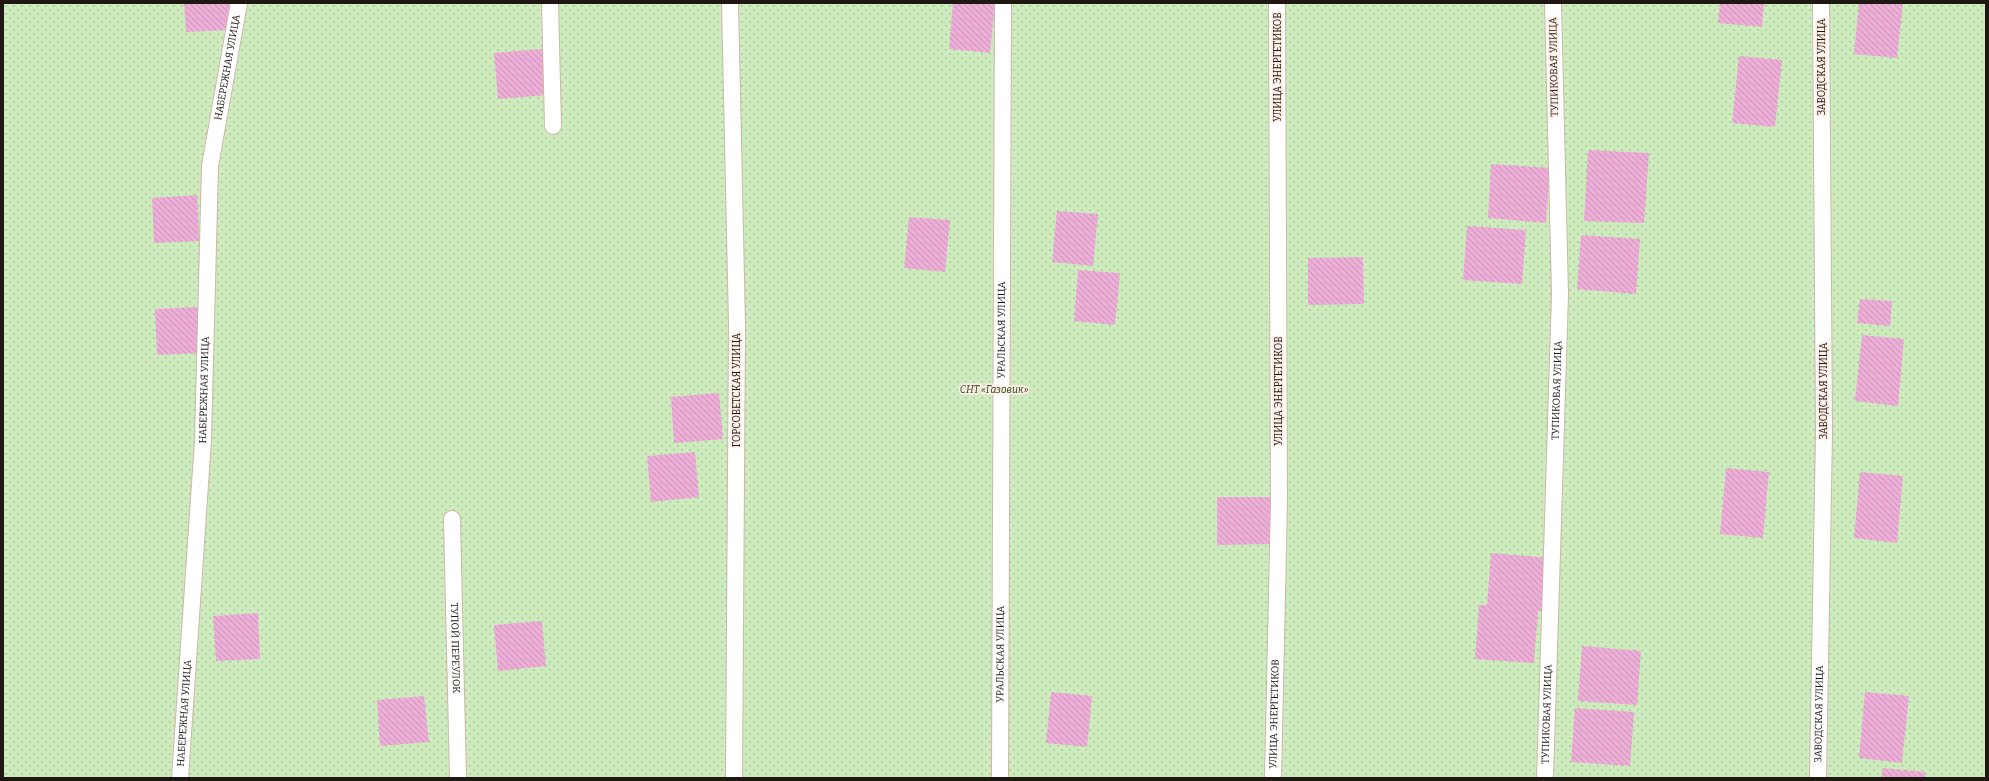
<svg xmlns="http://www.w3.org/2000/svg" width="1989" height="781" font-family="Bitter,serif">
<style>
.grass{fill:url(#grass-dots)}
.building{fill:url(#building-back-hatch)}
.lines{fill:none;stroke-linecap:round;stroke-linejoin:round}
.service-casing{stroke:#ceb7a7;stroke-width:18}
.service{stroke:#fff;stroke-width:16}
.labels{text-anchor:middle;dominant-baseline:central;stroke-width:3.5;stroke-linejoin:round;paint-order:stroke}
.street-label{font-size:10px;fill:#1f1711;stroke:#fceee4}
.park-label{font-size:10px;font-style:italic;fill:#1e360d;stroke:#fceee4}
</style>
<defs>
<pattern id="grass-dots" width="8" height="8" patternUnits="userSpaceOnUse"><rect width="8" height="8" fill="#cdebbd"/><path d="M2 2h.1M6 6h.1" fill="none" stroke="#b0c9a1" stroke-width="1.8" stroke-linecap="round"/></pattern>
<pattern id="building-back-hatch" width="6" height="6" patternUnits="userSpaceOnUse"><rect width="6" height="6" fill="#ecaed6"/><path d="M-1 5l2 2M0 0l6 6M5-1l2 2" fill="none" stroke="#ca95b7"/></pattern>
</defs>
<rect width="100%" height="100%" fill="#fceee4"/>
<rect class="grass" x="3" y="3" width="1983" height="775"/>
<g class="building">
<polygon points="184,3 229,3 230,30 186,32"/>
<polygon points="953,3 995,3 990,53 949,49"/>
<polygon points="1720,3 1764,3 1762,27 1718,23"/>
<polygon points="1859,3 1903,3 1897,58 1854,54"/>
<polygon points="542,49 546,95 498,99 494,53"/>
<polygon points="1739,56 1782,60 1775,127 1732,123"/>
<polygon points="1588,150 1649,153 1644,223 1584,221"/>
<polygon points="1491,164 1550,168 1546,223 1488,218"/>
<polygon points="197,195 199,241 154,243 152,198"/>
<polygon points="1057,211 1098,214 1093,266 1052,262"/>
<polygon points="909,217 950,220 945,272 904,268"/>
<polygon points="1467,226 1526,230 1522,284 1463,280"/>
<polygon points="1581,235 1640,239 1636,294 1577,289"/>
<polygon points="1363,257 1364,304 1308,305 1308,258"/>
<polygon points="1078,270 1120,273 1115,325 1074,321"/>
<polygon points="1860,299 1892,301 1890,326 1857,323"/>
<polygon points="199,307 201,353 157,355 155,309"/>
<polygon points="1862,335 1904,339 1898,406 1855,401"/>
<polygon points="719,393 723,439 674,443 671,397"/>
<polygon points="695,452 699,497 651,502 647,456"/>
<polygon points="1726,468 1769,472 1763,538 1720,534"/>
<polygon points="1860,472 1903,476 1897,543 1854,538"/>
<polygon points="1217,497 1271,497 1272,544 1217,545"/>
<polygon points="1491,553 1550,558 1546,612 1538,611 1534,663 1475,659 1479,605 1487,605"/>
<polygon points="258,613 260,659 216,661 213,616"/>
<polygon points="542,621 546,666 498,671 494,625"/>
<polygon points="1582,646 1641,651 1637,705 1578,701"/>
<polygon points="1051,692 1092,696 1087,747 1046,743"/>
<polygon points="1865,692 1909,696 1902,763 1859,758"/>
<polygon points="424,696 429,742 380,746 377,700"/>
<polygon points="1575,708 1634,712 1630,766 1571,762"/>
<polygon points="1883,768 1925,772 1925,778 1881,778"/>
</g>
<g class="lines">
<g class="service-casing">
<g id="service">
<polyline points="550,3 553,126"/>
<polyline points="730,3 737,325 734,778"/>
<path id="s1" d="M452 519 458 778"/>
<path id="s2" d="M180 778 203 440 210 166 239 3"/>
<path id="s3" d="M1000 778 1003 3"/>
<path id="s4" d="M1273 778 1279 502 1277 3"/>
<path id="s5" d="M1545 778 1560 294 1553 3"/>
<path id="s6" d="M1818 778 1824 432 1821 3"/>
</g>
</g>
<use href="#service" class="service"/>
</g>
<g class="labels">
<g class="street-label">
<text stroke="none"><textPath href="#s2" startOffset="713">НАБЕРЕЖНАЯ УЛИЦА</textPath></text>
<text transform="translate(1278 67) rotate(-90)">УЛИЦА ЭНЕРГЕТИКОВ</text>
<text transform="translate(1554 67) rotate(-91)">ТУПИКОВАЯ УЛИЦА</text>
<text transform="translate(1822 67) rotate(-90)">ЗАВОДСКАЯ УЛИЦА</text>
<text stroke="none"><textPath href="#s3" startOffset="448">УРАЛЬСКАЯ УЛИЦА</textPath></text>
<text stroke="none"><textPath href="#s2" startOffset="389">НАБЕРЕЖНАЯ УЛИЦА</textPath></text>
<text transform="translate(737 390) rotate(-90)">ГОРСОВЕТСКАЯ УЛИЦА</text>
<text transform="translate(1279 391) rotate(-90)">УЛИЦА ЭНЕРГЕТИКОВ</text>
<text stroke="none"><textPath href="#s5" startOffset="388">ТУПИКОВАЯ УЛИЦА</textPath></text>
<text transform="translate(1824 391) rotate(-90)">ЗАВОДСКАЯ УЛИЦА</text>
<text stroke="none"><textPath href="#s1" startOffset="129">ТУПОЙ ПЕРЕУЛОК</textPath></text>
<text stroke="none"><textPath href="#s3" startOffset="124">УРАЛЬСКАЯ УЛИЦА</textPath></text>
<text stroke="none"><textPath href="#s2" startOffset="65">НАБЕРЕЖНАЯ УЛИЦА</textPath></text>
<text stroke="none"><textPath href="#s4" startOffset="64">УЛИЦА ЭНЕРГЕТИКОВ</textPath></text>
<text stroke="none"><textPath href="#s5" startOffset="64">ТУПИКОВАЯ УЛИЦА</textPath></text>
<text stroke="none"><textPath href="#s6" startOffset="64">ЗАВОДСКАЯ УЛИЦА</textPath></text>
</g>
<g class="park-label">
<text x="994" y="390">СНТ «Газовик»</text>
</g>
</g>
<rect width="1989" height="781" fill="none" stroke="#1f1711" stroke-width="8"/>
</svg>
